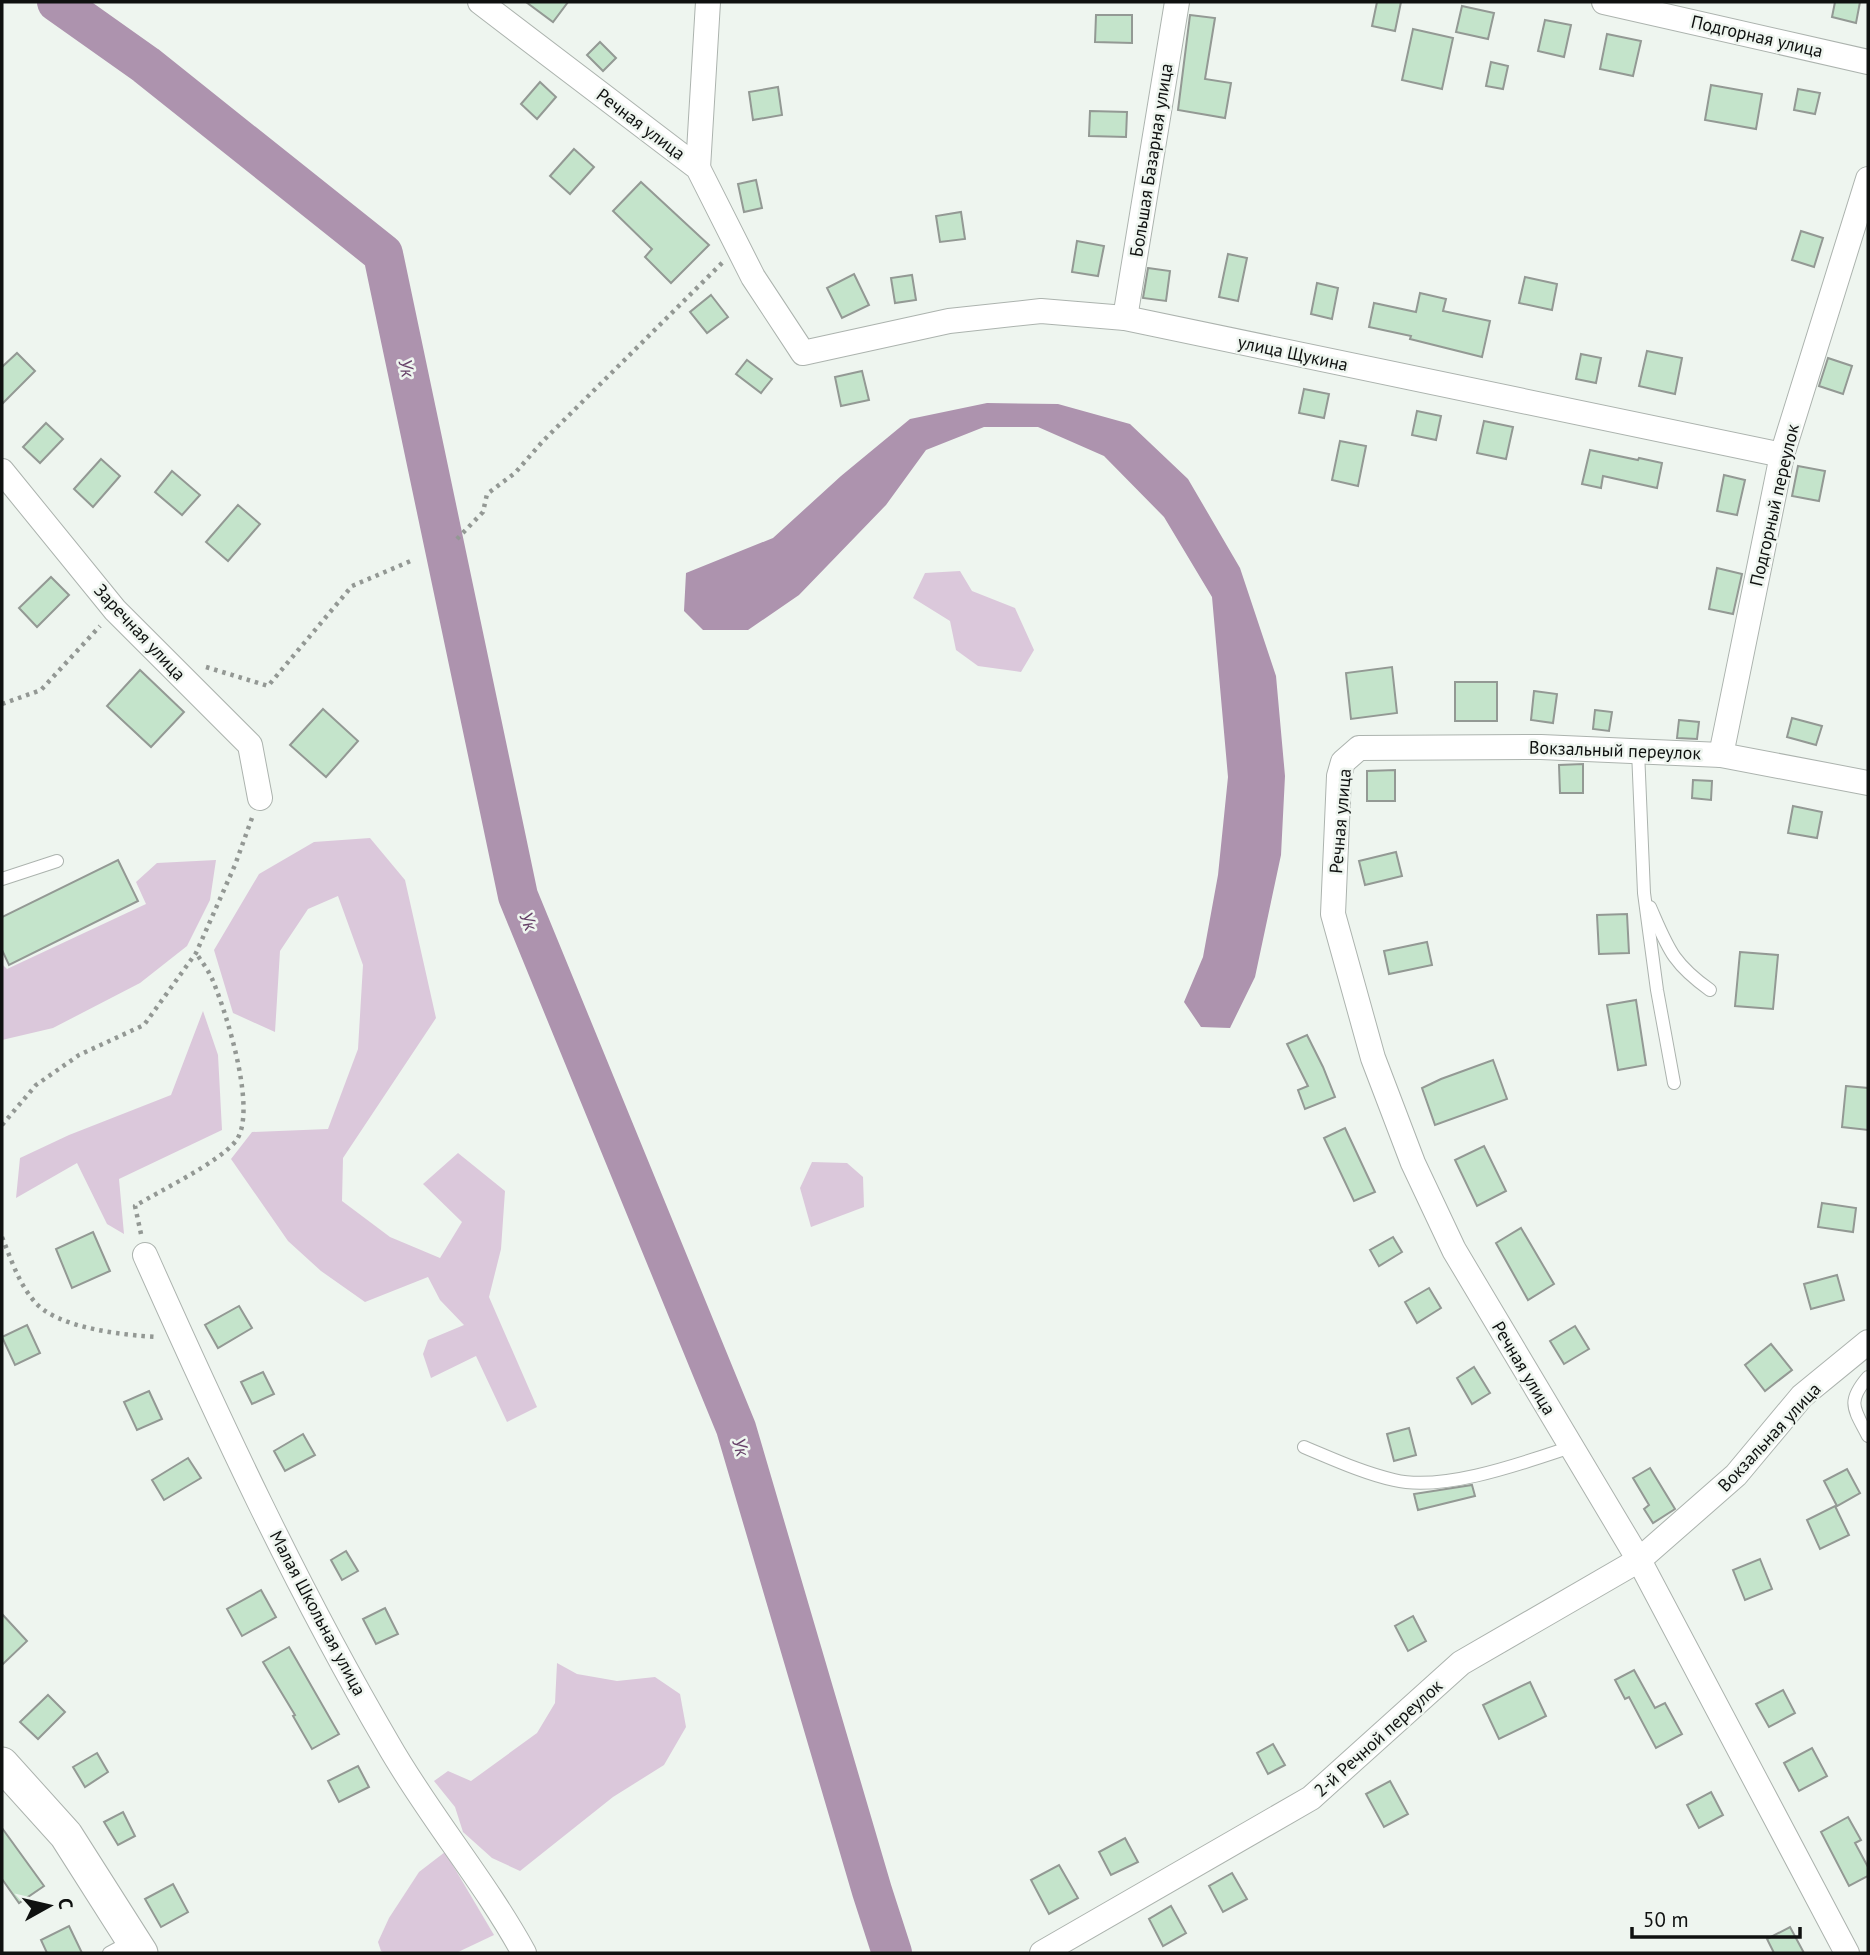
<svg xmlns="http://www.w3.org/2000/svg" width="1870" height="1955" font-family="'PT Sans',sans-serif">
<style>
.green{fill:#dbc8db}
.water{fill:#ad93ae}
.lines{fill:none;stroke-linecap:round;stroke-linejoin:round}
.river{stroke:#ad93ae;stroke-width:40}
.building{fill:#c4e4cb;stroke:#939994;stroke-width:2}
.lane-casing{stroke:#acb3ae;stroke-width:14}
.street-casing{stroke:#acb3ae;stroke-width:26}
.secondary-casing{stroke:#acb3ae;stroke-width:35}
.path{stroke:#939894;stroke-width:4.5;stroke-dasharray:3.5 5;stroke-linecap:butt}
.lane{stroke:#fff;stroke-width:12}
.street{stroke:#fff;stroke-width:24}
.secondary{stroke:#fff;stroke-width:33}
.labels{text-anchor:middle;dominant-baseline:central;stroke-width:5;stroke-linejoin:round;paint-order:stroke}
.street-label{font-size:18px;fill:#0f1110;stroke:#eef5ef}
.water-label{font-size:19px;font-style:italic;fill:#653f67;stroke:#eef5ef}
</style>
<rect width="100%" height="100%" fill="#eef5ef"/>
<g class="green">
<polygon points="960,571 972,591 1015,608 1034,650 1021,672 978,666 956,650 950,621 913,598 925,573"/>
<polygon points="370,838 405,880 436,1018 343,1158 342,1201 390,1237 440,1258 462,1222 423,1184 458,1153 505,1191 501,1249 489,1297 537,1407 507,1422 476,1356 431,1378 423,1354 428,1340 464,1325 440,1300 428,1277 365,1302 321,1271 288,1241 231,1159 252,1132 328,1129 358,1049 363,965 338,896 308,909 280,951 275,1032 233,1013 214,950 259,874 314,842"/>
<polygon points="216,860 210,900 187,946 140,983 53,1028 2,1040 2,964 7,969 146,904 136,882 157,863"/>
<polygon points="203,1011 218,1055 222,1130 119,1179 124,1234 107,1224 77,1163 16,1198 20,1158 69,1135 171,1095"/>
<polygon points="812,1162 847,1163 863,1177 864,1207 811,1227 800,1188"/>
<polygon points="557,1663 577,1674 617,1681 655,1677 680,1694 686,1727 664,1765 613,1797 520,1871 492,1858 463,1832 455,1807 434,1781 448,1771 471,1781 537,1733 555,1703"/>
<polygon points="445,1852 494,1935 456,1953 385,1953 381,1951 378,1942 389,1918 419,1872"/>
</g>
<polygon class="water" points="987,403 1058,404 1130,424 1188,479 1240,568 1276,676 1285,776 1281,855 1255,977 1230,1028 1201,1027 1184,1002 1203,957 1218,875 1228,777 1212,597 1164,517 1104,456 1038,427 984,427 926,450 886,505 799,595 748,630 703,630 684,611 686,573 773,538 841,476 910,419"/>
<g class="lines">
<polyline class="river" points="57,2 146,65 383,254 518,896 736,1428 872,1891 892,1953"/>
</g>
<g class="building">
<polygon points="526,2 568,2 553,22"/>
<polygon points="1377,2 1401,2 1395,31 1372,26"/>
<polygon points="1835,2 1860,2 1856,23 1832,17"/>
<polygon points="1462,6 1494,13 1488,39 1456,32"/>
<polygon points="1096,15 1132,15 1132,43 1095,42"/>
<polygon points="1190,15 1215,18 1205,79 1231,83 1225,118 1178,110"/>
<polygon points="1545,20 1571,25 1564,57 1538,51"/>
<polygon points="1413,29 1453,38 1442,89 1402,80"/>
<polygon points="1607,34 1641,41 1633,76 1600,69"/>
<polygon points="600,42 616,58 603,71 587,55"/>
<polygon points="1491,62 1508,66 1503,89 1486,86"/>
<polygon points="540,82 556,97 537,119 521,104"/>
<polygon points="1711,85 1762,94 1756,129 1705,120"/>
<polygon points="778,87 782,115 753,120 749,92"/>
<polygon points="1798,89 1820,93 1815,114 1794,110"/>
<polygon points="1090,111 1127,112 1126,137 1089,136"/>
<polygon points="574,149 594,167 570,194 550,176"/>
<polygon points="756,180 762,208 744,212 738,184"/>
<polygon points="641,182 709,245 671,283 645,257 652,249 613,211"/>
<polygon points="961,212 965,239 940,242 936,216"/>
<polygon points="1801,231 1823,238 1814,267 1792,260"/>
<polygon points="1077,241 1104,246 1098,276 1072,272"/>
<polygon points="1228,254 1247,258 1238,301 1219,297"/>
<polygon points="1148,268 1170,271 1166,301 1143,298"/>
<polygon points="854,274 869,305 842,318 827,288"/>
<polygon points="912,275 916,300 895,303 891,278"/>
<polygon points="1525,277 1557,284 1552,310 1519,303"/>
<polygon points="1317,283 1338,288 1332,319 1311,314"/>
<polygon points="1420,293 1446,299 1443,311 1490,321 1482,357 1410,339 1411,336 1369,327 1374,303 1416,312"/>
<polygon points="711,295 728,317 707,333 690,312"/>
<polygon points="1647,351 1682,358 1675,394 1639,386"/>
<polygon points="17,353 35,371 2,404 2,367"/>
<polygon points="1581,354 1601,358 1596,383 1576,379"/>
<polygon points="1828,358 1852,366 1843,394 1819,386"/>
<polygon points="747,360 772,379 761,393 736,374"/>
<polygon points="862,371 869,400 841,406 835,377"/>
<polygon points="1304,389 1329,394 1324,418 1299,413"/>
<polygon points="1417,411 1441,416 1436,440 1412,435"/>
<polygon points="1484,421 1513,427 1506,459 1477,453"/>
<polygon points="46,423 63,439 40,463 23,447"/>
<polygon points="1340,441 1366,446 1358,486 1332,480"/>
<polygon points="1590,450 1638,460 1639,458 1662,463 1657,488 1603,476 1601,488 1582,484"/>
<polygon points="101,459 120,476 93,507 74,489"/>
<polygon points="1798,466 1825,471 1819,501 1792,496"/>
<polygon points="172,471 200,495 182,515 155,492"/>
<polygon points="1724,475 1745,480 1737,515 1717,511"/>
<polygon points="238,505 260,524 228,561 206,542"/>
<polygon points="1717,568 1742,574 1733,614 1709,609"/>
<polygon points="51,577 69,595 37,627 19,608"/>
<polygon points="1392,667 1397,713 1351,719 1346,673"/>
<polygon points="140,670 184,712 151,747 107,706"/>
<rect x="1455" y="682" width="42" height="39"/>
<polygon points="1534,691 1557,694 1553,723 1531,720"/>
<polygon points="323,709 358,741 326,777 290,745"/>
<polygon points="1595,710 1612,712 1609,731 1593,729"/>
<polygon points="1792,718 1822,726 1816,745 1787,737"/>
<polygon points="1679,720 1699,722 1697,739 1677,738"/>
<polygon points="1583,764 1583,793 1560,793 1559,765"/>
<polygon points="1395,770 1395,801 1367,801 1367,771"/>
<polygon points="1693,780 1712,781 1711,800 1692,798"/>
<polygon points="1793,806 1822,812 1817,838 1788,833"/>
<polygon points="1396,852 1402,876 1365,885 1359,861"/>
<polygon points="118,860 138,901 9,965 2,950 2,917"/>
<polygon points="1627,914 1629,953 1599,954 1597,915"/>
<polygon points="1427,942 1432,965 1389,974 1384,951"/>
<polygon points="1740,952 1778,955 1773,1009 1735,1006"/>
<polygon points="1636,1000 1646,1065 1618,1070 1607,1005"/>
<polygon points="1307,1035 1323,1067 1335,1097 1305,1109 1298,1090 1308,1086 1287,1044"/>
<polygon points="1493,1060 1507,1099 1435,1125 1422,1088 1441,1079"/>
<polygon points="1846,1086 1868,1088 1868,1130 1842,1127"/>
<polygon points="1345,1128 1375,1192 1354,1201 1324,1138"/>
<polygon points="1484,1146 1506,1191 1477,1206 1455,1160"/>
<polygon points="1822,1203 1856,1208 1853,1232 1818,1227"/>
<polygon points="1521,1228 1554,1284 1528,1300 1496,1243"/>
<polygon points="93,1232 110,1271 72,1288 56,1249"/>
<polygon points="1393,1237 1402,1252 1379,1266 1370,1250"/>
<polygon points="1837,1275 1844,1300 1811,1309 1804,1284"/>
<polygon points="1429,1288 1441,1308 1417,1323 1405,1302"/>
<polygon points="239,1306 252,1328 218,1348 205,1325"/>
<polygon points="27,1325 40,1353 15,1365 2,1337"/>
<polygon points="1575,1326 1589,1349 1564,1364 1550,1341"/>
<polygon points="1771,1344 1792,1370 1765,1391 1745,1365"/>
<polygon points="1474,1367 1490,1393 1472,1404 1457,1378"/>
<polygon points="263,1372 274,1394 252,1404 241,1382"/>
<polygon points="149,1391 162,1419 137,1430 124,1402"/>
<polygon points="1409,1428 1416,1455 1394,1461 1387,1434"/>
<polygon points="303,1434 315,1455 285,1471 274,1451"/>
<polygon points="188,1458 201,1478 164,1500 152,1480"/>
<polygon points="1650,1468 1675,1509 1653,1523 1644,1509 1649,1505 1633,1478"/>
<polygon points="1847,1469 1860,1493 1837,1506 1824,1481"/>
<polygon points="1472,1485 1475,1496 1418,1510 1414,1494"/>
<polygon points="1835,1506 1849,1535 1820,1549 1807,1520"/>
<polygon points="346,1551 358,1571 342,1580 331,1560"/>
<polygon points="1760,1559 1772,1589 1745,1600 1733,1570"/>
<polygon points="261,1590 276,1617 242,1636 227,1609"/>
<polygon points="385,1608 398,1634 376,1644 363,1619"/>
<polygon points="2,1614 27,1641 2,1665"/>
<polygon points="1413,1616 1426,1641 1408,1651 1395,1626"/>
<polygon points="289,1647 339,1734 312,1749 293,1716 295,1715 263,1662"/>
<polygon points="1634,1670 1655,1708 1665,1703 1682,1734 1656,1748 1629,1697 1625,1699 1615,1680"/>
<polygon points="1530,1682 1546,1716 1499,1739 1483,1705"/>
<polygon points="1783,1690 1795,1713 1769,1727 1756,1704"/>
<polygon points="48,1695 65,1712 38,1739 20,1722"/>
<polygon points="1273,1744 1285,1765 1268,1774 1257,1753"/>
<polygon points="1812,1748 1827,1776 1799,1791 1784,1763"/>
<polygon points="97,1753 108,1772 85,1787 73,1767"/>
<polygon points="358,1766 369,1787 339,1802 328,1781"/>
<polygon points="1390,1781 1408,1814 1384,1827 1366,1794"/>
<polygon points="1711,1792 1723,1815 1699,1828 1687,1805"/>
<polygon points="123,1812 135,1836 118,1845 104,1822"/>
<polygon points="1848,1817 1861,1840 1855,1843 1868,1867 1868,1876 1849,1886 1821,1832"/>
<polygon points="2,1828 44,1886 19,1903 2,1879"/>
<polygon points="1125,1838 1138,1862 1111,1875 1099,1852"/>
<polygon points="1059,1865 1078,1898 1049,1914 1031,1880"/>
<polygon points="1232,1873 1247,1899 1223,1912 1209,1886"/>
<polygon points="173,1884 188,1912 161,1927 145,1899"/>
<polygon points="1171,1906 1186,1933 1163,1946 1149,1919"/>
<polygon points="69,1926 82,1953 47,1953 41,1940"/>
<polygon points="1790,1927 1804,1953 1774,1953 1767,1939"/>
</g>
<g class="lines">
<g class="lane-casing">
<g id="lane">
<polyline points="1638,751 1644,893 1657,990 1674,1083"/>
<polyline points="2,879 57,861"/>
<path d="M1650 907C1668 948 1672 963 1710 990"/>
<path d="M1868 1377C1846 1402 1854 1409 1868 1436"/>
<path d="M1304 1447C1333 1459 1363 1473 1394 1480 1443 1492 1523 1463 1571 1447"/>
<polyline points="109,1953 133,1940"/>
</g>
</g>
<g class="street-casing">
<g id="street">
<polyline points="480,2 698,168 753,277 803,353 949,321 1041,311 1125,318 1782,455"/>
<polyline points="1604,2 1868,62"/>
<polyline points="698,168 708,2"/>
<polyline points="1125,318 1177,2"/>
<polyline points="2,471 115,610 250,745 260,798"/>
<polyline points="1721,755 1782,455 1868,179"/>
<path d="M145 1255C219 1421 296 1587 388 1744 429 1816 484 1880 524 1953"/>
<polyline points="1042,1953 1311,1798 1461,1663 1639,1560 1736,1475 1802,1396 1868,1342"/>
<polyline points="1847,1953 1639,1560 1454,1250 1413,1163 1373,1058 1333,914 1339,776 1343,762 1359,748 1541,747 1721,755 1868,783"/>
</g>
</g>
<g class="secondary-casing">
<polyline id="secondary" points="2,1764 66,1835 141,1953"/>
</g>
<g class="path">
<polyline points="457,539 483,512 487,494 515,473 543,441 723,262"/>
<polyline points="206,667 268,686 352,586 413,560"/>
<polyline points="2,704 41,690 100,626"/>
<polyline points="2,1125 36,1085 79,1055 144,1025 196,953 235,865 252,818"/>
<path d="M141 1234 135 1206C161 1190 216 1164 235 1142 259 1114 226 1012 213 981 209 971 202 962 196 953"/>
<path d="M2 1237C11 1259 18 1282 34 1301 56 1328 122 1335 157 1337"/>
</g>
<use href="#lane" class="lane"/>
<use href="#street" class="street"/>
<use href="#secondary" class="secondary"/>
</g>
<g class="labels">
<g class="street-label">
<text transform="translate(1757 36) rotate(13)">Подгорная улица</text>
<text transform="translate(641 124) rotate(37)">Речная улица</text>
<text transform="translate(1151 160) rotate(-81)">Большая Базарная улица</text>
<text transform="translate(1293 353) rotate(12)">улица Щукина</text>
<text transform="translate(1774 505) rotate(-77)">Подгорный переулок</text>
<text transform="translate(140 632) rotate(47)">Заречная улица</text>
<text transform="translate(1615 750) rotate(2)">Вокзальный переулок</text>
<text transform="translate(1340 821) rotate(-85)">Речная улица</text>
<text transform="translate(1524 1368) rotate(59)">Речная улица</text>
<text transform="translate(1769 1437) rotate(-47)">Вокзальная улица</text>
<text transform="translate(318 1613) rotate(62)">Малая Школьная улица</text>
<text transform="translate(1378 1738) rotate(-42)">2-й Речной переулок</text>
</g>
<g class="water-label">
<text transform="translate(407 368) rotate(78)">Ук</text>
<text transform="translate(529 921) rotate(68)">Ук</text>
<text transform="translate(741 1447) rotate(73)">Ук</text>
</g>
</g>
<rect width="1870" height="1955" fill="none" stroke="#0f1110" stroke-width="7"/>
<g transform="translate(49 1906) rotate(82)" stroke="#eef5ef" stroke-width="5" paint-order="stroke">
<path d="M0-5L12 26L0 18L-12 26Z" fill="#0f1110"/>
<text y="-10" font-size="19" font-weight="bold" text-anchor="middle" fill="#0f1110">С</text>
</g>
<path d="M1632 1927v10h168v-10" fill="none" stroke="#0f1110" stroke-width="3.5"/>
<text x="1643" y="1927" font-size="21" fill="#0f1110" stroke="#eef5ef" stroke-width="5" paint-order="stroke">50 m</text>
</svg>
